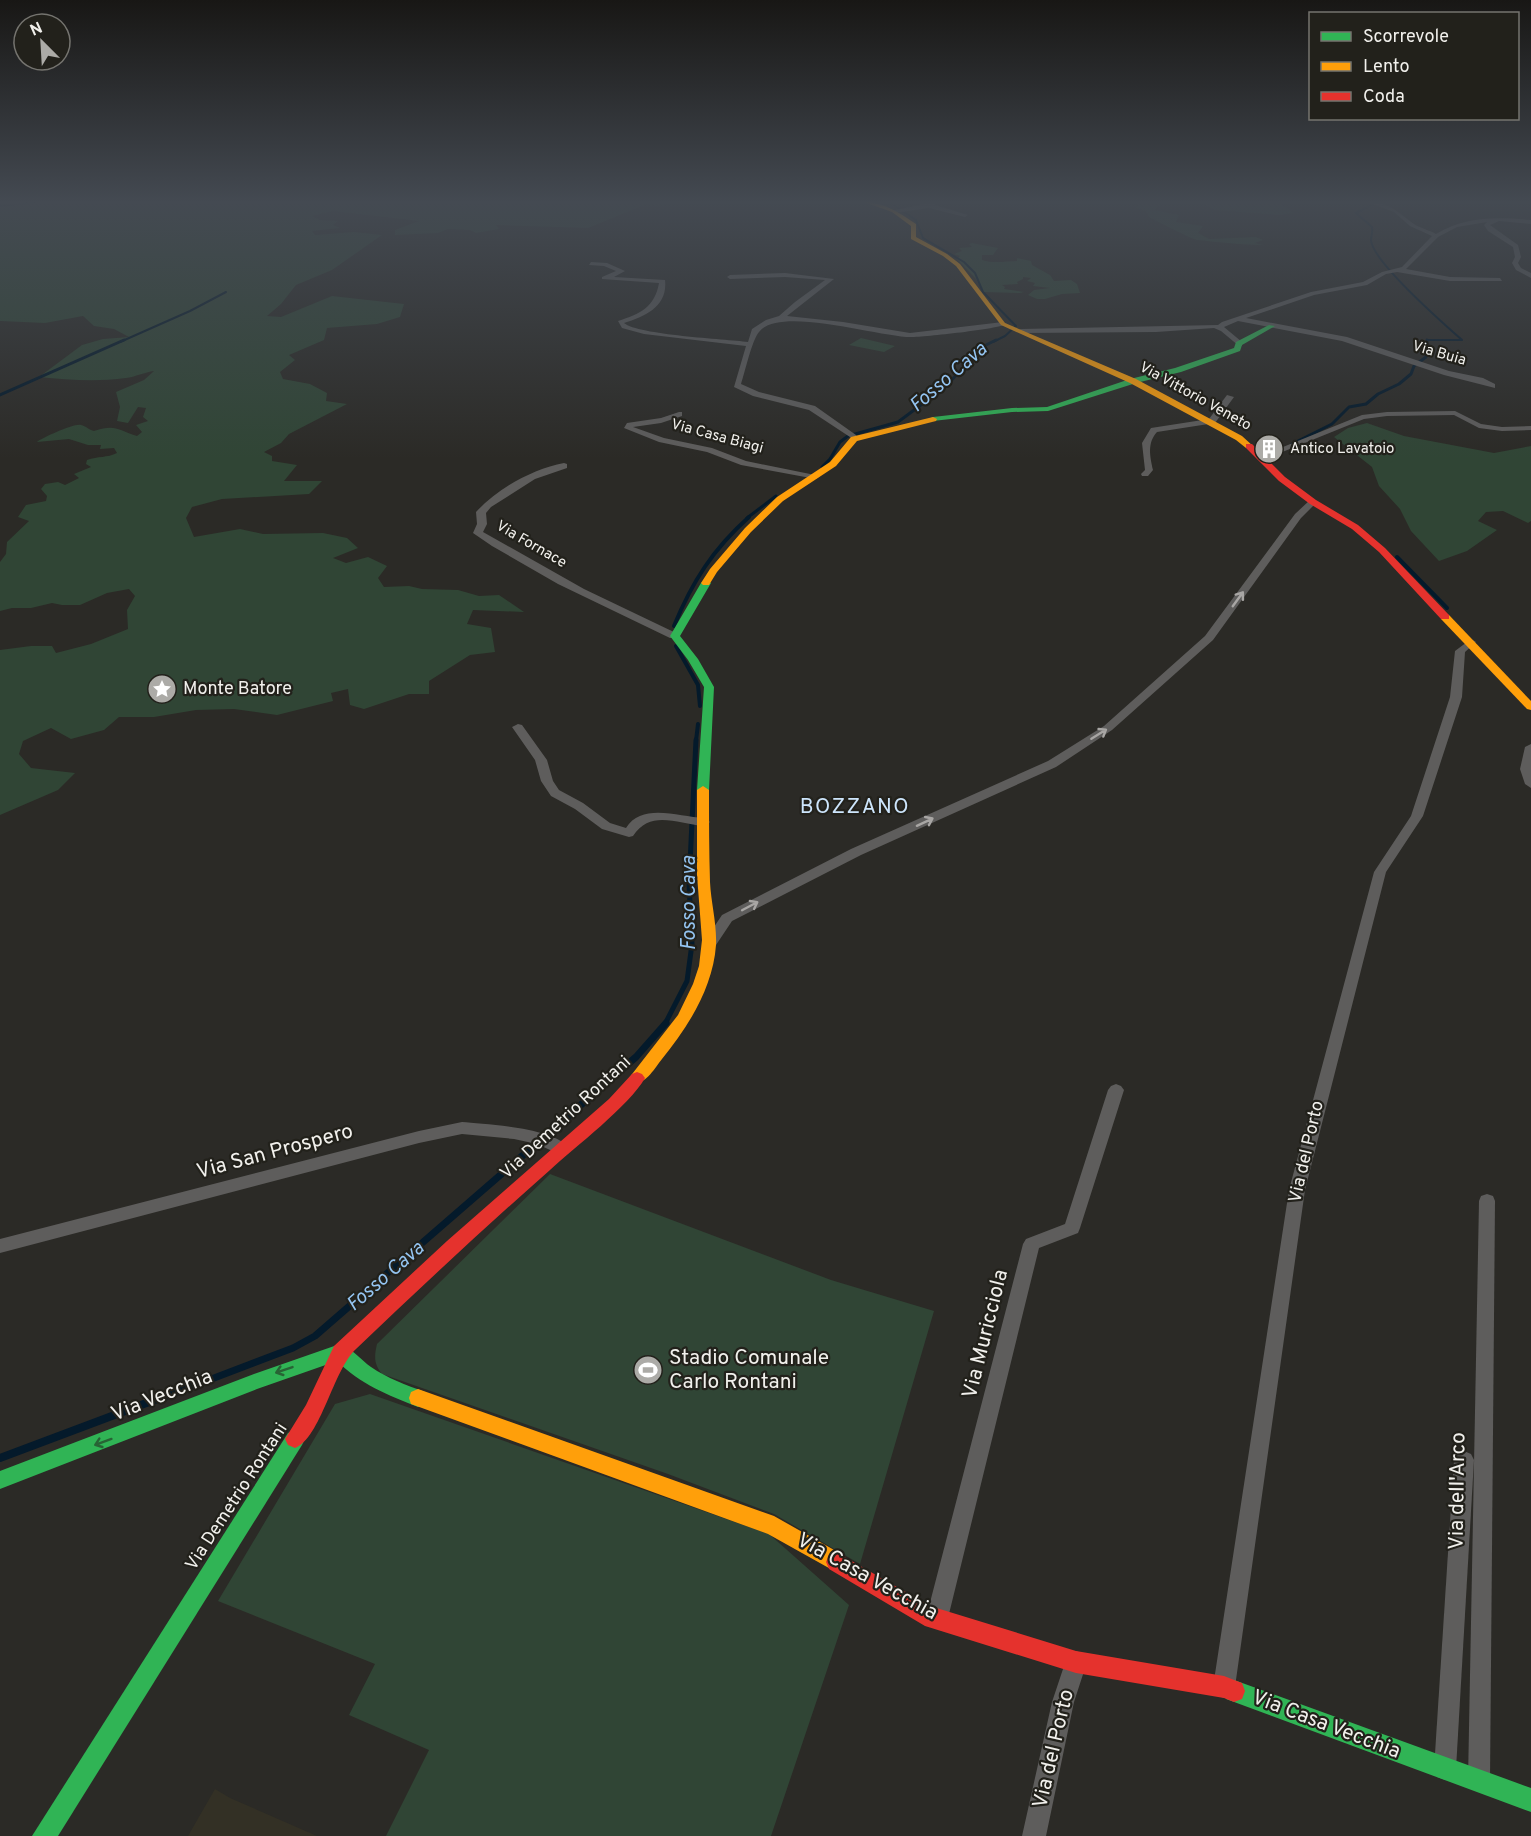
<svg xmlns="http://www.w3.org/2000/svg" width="1531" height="1836" font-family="Overpass,sans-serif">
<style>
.built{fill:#333025}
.green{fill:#304535}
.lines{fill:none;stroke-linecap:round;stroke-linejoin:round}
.stream-far5{stroke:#041a2b;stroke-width:2}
.stream-far4{stroke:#041a2b;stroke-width:3}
.stream-far3{stroke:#041a2b;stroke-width:4}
.stream-far2{stroke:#041a2b;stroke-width:5}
.stream-far1{stroke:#041a2b;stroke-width:7}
.stream{stroke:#041a2b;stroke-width:8}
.street{fill:#5e5d5c;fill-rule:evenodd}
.fast{fill:#30b455;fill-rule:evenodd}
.slow{fill:#ff9f0a;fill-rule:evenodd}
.jam{fill:#e5322d;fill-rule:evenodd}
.oneway{stroke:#a8a6a4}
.oneway2{stroke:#286335}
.labels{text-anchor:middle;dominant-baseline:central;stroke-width:4.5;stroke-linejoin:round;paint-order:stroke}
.far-street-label{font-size:15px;fill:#f1f0ec;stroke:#22211b}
.far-poi-label{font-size:15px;fill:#f1f0ec;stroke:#22211b;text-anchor:start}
.poi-label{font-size:18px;fill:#f1f0ec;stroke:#22211b;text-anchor:start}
.street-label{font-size:18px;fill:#f1f0ec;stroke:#22211b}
.water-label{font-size:20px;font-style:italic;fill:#94c4f1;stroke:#22211b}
.quarter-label{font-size:21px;letter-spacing:1.5px;fill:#cde5fc;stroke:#22211b}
.near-street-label{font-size:21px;fill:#f1f0ec;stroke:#22211b}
.near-poi-label{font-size:21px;fill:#f1f0ec;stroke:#22211b;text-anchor:start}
</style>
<rect width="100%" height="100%" fill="#2b2a26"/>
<polygon class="built" points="215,1789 230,1798 317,1836 188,1836"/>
<g class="green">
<path d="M0 202H674L656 206 647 204 588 228 496 225 499 229 476 233 470 230 448 229 438 233 395 235V230L419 221 333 211 312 216 320 220 338 221 333 225 340 228 312 231 315 235 354 232 382 235 332 270 296 285 281 304 267 316 281 317 332 296 404 304 400 317 377 324 327 328 324 340 289 355 295 360 280 372 283 379 310 384 327 393 326 401 347 404 289 434 281 443 264 452 272 456V461L297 465 284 481H322L309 494 222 499 192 507 186 518 194 537 240 529 263 534 323 533 347 538 358 548 333 558 346 563 368 557 387 566 378 578 384 587 409 586 422 589 458 590 479 596 499 595 524 612 473 610 467 624 491 628 495 652 470 655 429 681V694H409L364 709 350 705 348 689 331 693 333 701 277 715 234 709 196 710 154 717H119L104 730 71 739 51 728 23 741 19 754 31 768 75 773 58 790 0 815V650L31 646H52L56 653 91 644 128 629 127 610 135 596 129 589 107 593 80 605H62L52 603 31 608H12L0 611V562L6 554 7 542 29 521 18 517 26 505 46 501 47 496 41 489 45 484 58 482 65 485 79 478 74 474 91 467 86 464 87 460C98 456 107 458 117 453L114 448 100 449 101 445H88L69 439 37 442C42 438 74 423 81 425 86 426 89 430 94 431 116 424 117 430 137 436L142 432 136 425 148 421 143 417 146 408 138 407 128 423 117 421 120 407 116 392 144 380 154 371C145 372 135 377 126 378 97 382 68 380 39 377L82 345 103 339 129 337 114 329 94 326 83 316 45 323 0 321Z"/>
<path d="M1131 202H1165L1154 210 1179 215 1176 222 1203 226 1198 233 1209 239 1256 237 1263 240 1255 243 1263 245C1242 245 1219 242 1197 240 1191 239 1157 221 1149 217L1146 211 1136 208 1139 205Z"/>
<polygon points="1200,202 1279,202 1293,213 1280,215 1215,210"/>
<path d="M972 243 998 248 993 255H982V260C995 264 1005 261 1017 261V258L1031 261 1032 265 1050 275 1054 281 1071 280 1077 284 1080 293 1062 294 1045 299H1037L1028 295 1034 290 1050 288 1033 286 1035 283 1027 281 1031 278 1023 277V279L1017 282 1018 284 1002 285 1005 287 1004 289 1024 292 1020 293 983 292 976 279 957 259 960 256 954 254 962 251 959 248 972 247 969 244Z"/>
<polygon points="861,338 895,346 884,352 849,345"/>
<polygon points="1367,423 1404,436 1494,453 1531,446 1531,521 1528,523 1503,511 1486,512 1478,521 1497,530 1467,551 1439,561 1411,531 1400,509 1379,486 1372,467 1334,437 1348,428"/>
<path d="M550 1174 831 1280 934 1311 860 1564 774 1514 668 1474 382 1374C374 1364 374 1357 377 1344Z"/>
<polygon points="370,1394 769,1534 849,1605 771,1836 386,1836 429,1750 349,1715 375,1664 218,1601 335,1404"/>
</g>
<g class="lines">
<g class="stream-far5">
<polyline points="889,202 916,220 923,238 964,262 975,273 983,292 1016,326 1005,336 993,342"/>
<path d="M1378 202 1356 213 1372 227C1373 232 1371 236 1371 240 1372 261 1445 325 1462 340H1427V342"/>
<polyline points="0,206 36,202"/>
<polyline points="120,342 190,311 226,292"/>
</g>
<g class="stream-far4">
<polyline points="0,395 124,340"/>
<polyline points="1292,444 1332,424 1349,407 1366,404 1378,394 1399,384 1411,374 1414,366 1426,357 1427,340"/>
<polyline points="822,467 830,459 840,442 848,436 898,422 945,387 984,346 996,340"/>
<polyline points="747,518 776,496"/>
</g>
<g class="stream-far3">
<polyline points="1397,557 1447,608"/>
<path d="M674 626C692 582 713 549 749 517"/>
<polyline points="676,646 698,685 700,706"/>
<polyline points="696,741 698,724"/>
</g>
<polyline class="stream-far2" points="665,1024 687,981 692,944 689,884 696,740"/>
<polyline class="stream-far1" points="201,1383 293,1348 315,1336 636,1057 666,1023"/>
<polyline class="stream" points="0,1458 205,1381"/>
<g class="street">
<polygon points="932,202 939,202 935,205 968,215 965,217 929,208 894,213 891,211"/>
<path d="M1367 202C1390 202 1397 212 1414 224 1420 228 1429 230 1436 234 1467 216 1496 217 1531 220V224L1499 221 1490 225 1518 245 1521 257 1518 263 1521 268 1531 273V278L1516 270 1512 263 1515 257 1513 247 1488 231 1484 225 1487 222 1457 227 1438 237 1406 269 1450 277 1500 278 1502 281H1450L1397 272 1386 274 1367 285 1314 295 1246 318 1347 337 1449 371 1483 378 1495 384V388L1444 375 1342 341 1238 321 1224 327 1242 342V346H1239L1221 331 1214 328 1156 332 1021 333 1017 331 1021 329 1218 325 1222 322 1311 292 1363 282 1382 272 1402 267 1432 236 1410 226 1394 212Z"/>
<path d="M591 262 607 263 625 271 614 277 665 280C668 306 646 316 624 323 638 335 725 339 748 342L752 329 766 320 779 316 795 302 825 280 785 277 730 279 727 277 730 275 785 273 834 279 787 316 843 322 910 333 1003 322 1007 324C998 329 925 337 911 337 879 337 779 305 759 332 752 340 745 372 741 384L759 392 815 406 856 435 857 437 853 439 809 410 753 396 734 387 746 346 644 334 622 328 618 321C640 314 655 307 659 283L602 279V277L616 271 604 266 589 265Z"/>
<path d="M1227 395 1234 397 1215 423 1157 432C1147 443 1150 456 1153 470L1148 476H1142L1141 474 1145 470 1142 443 1151 428 1209 419Z"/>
<polygon points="1455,411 1481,424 1502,427 1531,426 1531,430 1502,431 1479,428 1454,415 1387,416 1364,419 1265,459 1258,457 1362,415 1387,412"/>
<polygon points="679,412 682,412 682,416 661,423 633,427 664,438 712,448 746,461 820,476 816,479 741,465 707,452 659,442 624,428 627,423 661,418"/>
<path d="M564 463 567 464V468L535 479 491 507 486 513 487 524 483 532 584 589 678 634V638H670L558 584 492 546 473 533 477 524 476 512C498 488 533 469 564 463Z"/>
<polygon points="1310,500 1317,502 1301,518 1213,640 1112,730 1056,767 861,855 732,921 714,948 704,948 702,945 722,915 851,849 1048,761 1104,726 1205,636 1295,514"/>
<polygon points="1471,639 1476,642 1465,652 1462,697 1423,816 1386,872 1305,1190 1235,1687 1232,1695 1224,1698 1216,1695 1213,1687 1289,1190 1374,872 1411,816 1450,697 1455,651"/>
<path d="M518 724 522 725 547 760 553 781 559 790 583 803 610 823 626 828C642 802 679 817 704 818L710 822 704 826C677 824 651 809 633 836L629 837 602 829 575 809 551 796 541 781 535 760 512 727Z"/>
<polygon points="1531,744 1531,788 1525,784 1520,769 1525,747"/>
<polygon points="1116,1084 1121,1086 1124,1090 1080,1228 1078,1233 1039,1248 948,1618 944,1625 937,1629 930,1625 926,1618 1023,1244 1026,1239 1065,1224 1108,1090 1111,1086"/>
<path d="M462 1122C485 1124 558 1128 569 1149L567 1153 561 1155 537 1144 514 1139 462 1134 419 1143 0 1253V1239L419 1131Z"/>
<polygon points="1487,1194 1493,1196 1495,1201 1490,1781 1487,1789 1479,1792 1471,1789 1468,1781 1479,1201 1481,1196"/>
<polygon points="1464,1451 1471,1454 1474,1460 1456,1769 1453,1777 1445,1780 1437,1777 1434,1769 1454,1460 1457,1454"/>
<polygon points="1076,1651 1084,1654 1087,1662 1074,1702 1046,1836 1022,1836 1052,1702 1068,1654"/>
</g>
<g class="fast">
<polygon points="1269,325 1275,326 1242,345 1240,351 1181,372 1136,383 1048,411 1012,412 933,421 929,419 933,417 1012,408 1047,407 1130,379 1175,368 1234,348 1236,342"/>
<polygon points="706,580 711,583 680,636 698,659 714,687 709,790 703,794 697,790 704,687 688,660 670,636 701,583"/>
<path d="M340 1344C352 1348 361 1360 371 1367 387 1378 406 1385 425 1392L427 1398 425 1404 418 1407C388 1395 360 1384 337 1361L257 1389 0 1489V1471L254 1374Z"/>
<polygon points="295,1430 302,1433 305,1439 302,1445 58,1836 32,1836 288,1433"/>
<polygon points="1234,1680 1531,1788 1531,1812 1226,1699 1223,1691 1226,1683"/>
</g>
<g class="slow">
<path d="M864 202C884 202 900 213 916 224V237L947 254 960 264 1005 323 1136 379 1242 436 1253 446 1246 448 1236 440 1130 383 1001 325 956 266 943 256 911 239V226L892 212Z"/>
<polygon points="933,417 937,419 936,421 857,441 836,466 783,501 751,532 717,572 709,585 703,585 701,583 710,569 745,528 777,497 830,462 851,437"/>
<polygon points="1445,614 1449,615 1531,701 1531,710 1527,709 1441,619 1441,615"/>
<path d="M703 786 709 790C709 821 709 851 710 882 711 903 717 924 716 945 713 988 688 1027 662 1059 654 1069 645 1086 632 1082L629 1078 678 1015 693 984 699 966 702 940 697 875V790Z"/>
<polygon points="418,1389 774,1516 843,1555 846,1562 843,1569 836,1572 768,1534 411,1404 409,1398 411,1392"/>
</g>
<g class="jam">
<polygon points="1246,444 1252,444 1285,477 1316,500 1358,525 1385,548 1449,615 1449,619 1441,619 1379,552 1352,529 1310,504 1279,481 1246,448"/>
<path d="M637 1072 642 1074 645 1078C629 1106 575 1147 550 1170 484 1228 420 1288 356 1349 333 1370 321 1438 295 1448L288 1445 285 1439 306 1405 334 1346 447 1241 609 1099 632 1074Z"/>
<polygon points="836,1552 930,1606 1076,1651 1224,1676 1242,1683 1245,1691 1242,1699 1234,1702 1224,1698 1076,1673 925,1626 829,1569 826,1562 829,1555"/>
</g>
</g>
<defs><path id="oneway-shaft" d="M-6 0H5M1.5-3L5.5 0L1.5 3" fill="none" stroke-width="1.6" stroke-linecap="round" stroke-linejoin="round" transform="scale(1.5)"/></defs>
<g class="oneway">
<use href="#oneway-shaft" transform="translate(1238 599) rotate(-54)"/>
<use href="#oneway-shaft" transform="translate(1099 734) rotate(-32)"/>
<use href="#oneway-shaft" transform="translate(925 822) rotate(-25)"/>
<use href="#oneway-shaft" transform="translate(750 906) rotate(-28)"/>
</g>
<g class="oneway2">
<use href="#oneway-shaft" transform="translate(284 1370) rotate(161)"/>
<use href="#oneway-shaft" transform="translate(103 1442) rotate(160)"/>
</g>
<linearGradient id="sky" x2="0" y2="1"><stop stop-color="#181715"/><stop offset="0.44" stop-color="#444a52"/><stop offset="1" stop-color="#444a52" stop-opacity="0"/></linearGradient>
<rect width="1531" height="459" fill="url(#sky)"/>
<defs>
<g id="building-disc" transform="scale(1.5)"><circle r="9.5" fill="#acaba7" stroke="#22211b"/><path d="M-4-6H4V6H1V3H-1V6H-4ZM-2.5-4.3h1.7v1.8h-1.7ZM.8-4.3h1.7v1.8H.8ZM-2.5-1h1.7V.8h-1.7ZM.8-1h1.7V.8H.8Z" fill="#fff"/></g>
<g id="sight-disc" transform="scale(1.5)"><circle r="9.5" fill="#acaba7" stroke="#22211b"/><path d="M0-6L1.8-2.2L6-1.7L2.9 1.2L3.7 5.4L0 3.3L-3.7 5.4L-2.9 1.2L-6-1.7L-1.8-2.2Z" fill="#fff"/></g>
<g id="stadium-disc" transform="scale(1.5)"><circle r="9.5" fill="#acaba7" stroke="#22211b"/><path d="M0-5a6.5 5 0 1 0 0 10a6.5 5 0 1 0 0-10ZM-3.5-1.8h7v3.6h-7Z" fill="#fff"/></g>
</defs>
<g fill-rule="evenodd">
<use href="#building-disc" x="1269" y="449"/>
<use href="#sight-disc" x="162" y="689"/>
<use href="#stadium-disc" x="648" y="1370"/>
</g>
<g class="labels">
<g class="far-street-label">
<text transform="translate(1439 354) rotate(16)">Via Buia</text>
<text transform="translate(1195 397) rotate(29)">Via Vittorio Veneto</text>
<text transform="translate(717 437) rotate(15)">Via Casa Biagi</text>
<text transform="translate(531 545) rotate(30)">Via Fornace</text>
</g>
<g class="far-poi-label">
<text x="1290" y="449">Antico Lavatoio</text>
</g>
<g class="poi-label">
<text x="183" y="689">Monte Batore</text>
</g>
<g class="street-label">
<text transform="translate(566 1118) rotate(-43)">Via Demetrio Rontani</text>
<text transform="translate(1307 1152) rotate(-77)">Via del Porto</text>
<text transform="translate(237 1497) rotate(-57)">Via Demetrio Rontani</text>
</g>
<g class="water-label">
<text transform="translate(949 378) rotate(-41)">Fosso Cava</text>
<text transform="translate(690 903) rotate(-90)">Fosso Cava</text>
<text transform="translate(386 1277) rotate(-41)">Fosso Cava</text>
</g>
<g class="quarter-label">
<text x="855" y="807">BOZZANO</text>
</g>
<g class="near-street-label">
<text transform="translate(275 1152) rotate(-15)">Via San Prospero</text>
<text transform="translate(986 1334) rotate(-76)">Via Muricciola</text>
<text transform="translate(162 1396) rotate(-22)">Via Vecchia</text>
<text transform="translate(1458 1491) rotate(-89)">Via dell'Arco</text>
<text transform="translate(867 1577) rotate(29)">Via Casa Vecchia</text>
<text transform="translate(1326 1725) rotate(21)">Via Casa Vecchia</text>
<text transform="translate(1054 1749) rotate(-77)">Via del Porto</text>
</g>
<g class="near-poi-label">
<text x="669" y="1358">Stadio Comunale<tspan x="669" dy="24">Carlo Rontani</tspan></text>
</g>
</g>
<rect x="1309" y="12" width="210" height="108" fill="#22211b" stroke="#75746f" stroke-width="1.5"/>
<rect x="1321" y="32" width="30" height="9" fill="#30b455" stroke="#75746f" stroke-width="1.5"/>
<text x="1363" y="42" font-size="18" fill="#f1f0ec">Scorrevole</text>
<rect x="1321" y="62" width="30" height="9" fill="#ff9f0a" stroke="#75746f" stroke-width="1.5"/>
<text x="1363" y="72" font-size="18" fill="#f1f0ec">Lento</text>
<rect x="1321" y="92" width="30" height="9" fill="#e5322d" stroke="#75746f" stroke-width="1.5"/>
<text x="1363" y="102" font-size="18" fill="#f1f0ec">Coda</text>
<g transform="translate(42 42) rotate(336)"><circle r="28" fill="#22211b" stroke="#75746f" stroke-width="1.5"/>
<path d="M0-4.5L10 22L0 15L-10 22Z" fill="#acaba7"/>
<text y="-9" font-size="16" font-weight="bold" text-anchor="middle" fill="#f1f0ec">N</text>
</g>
</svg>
